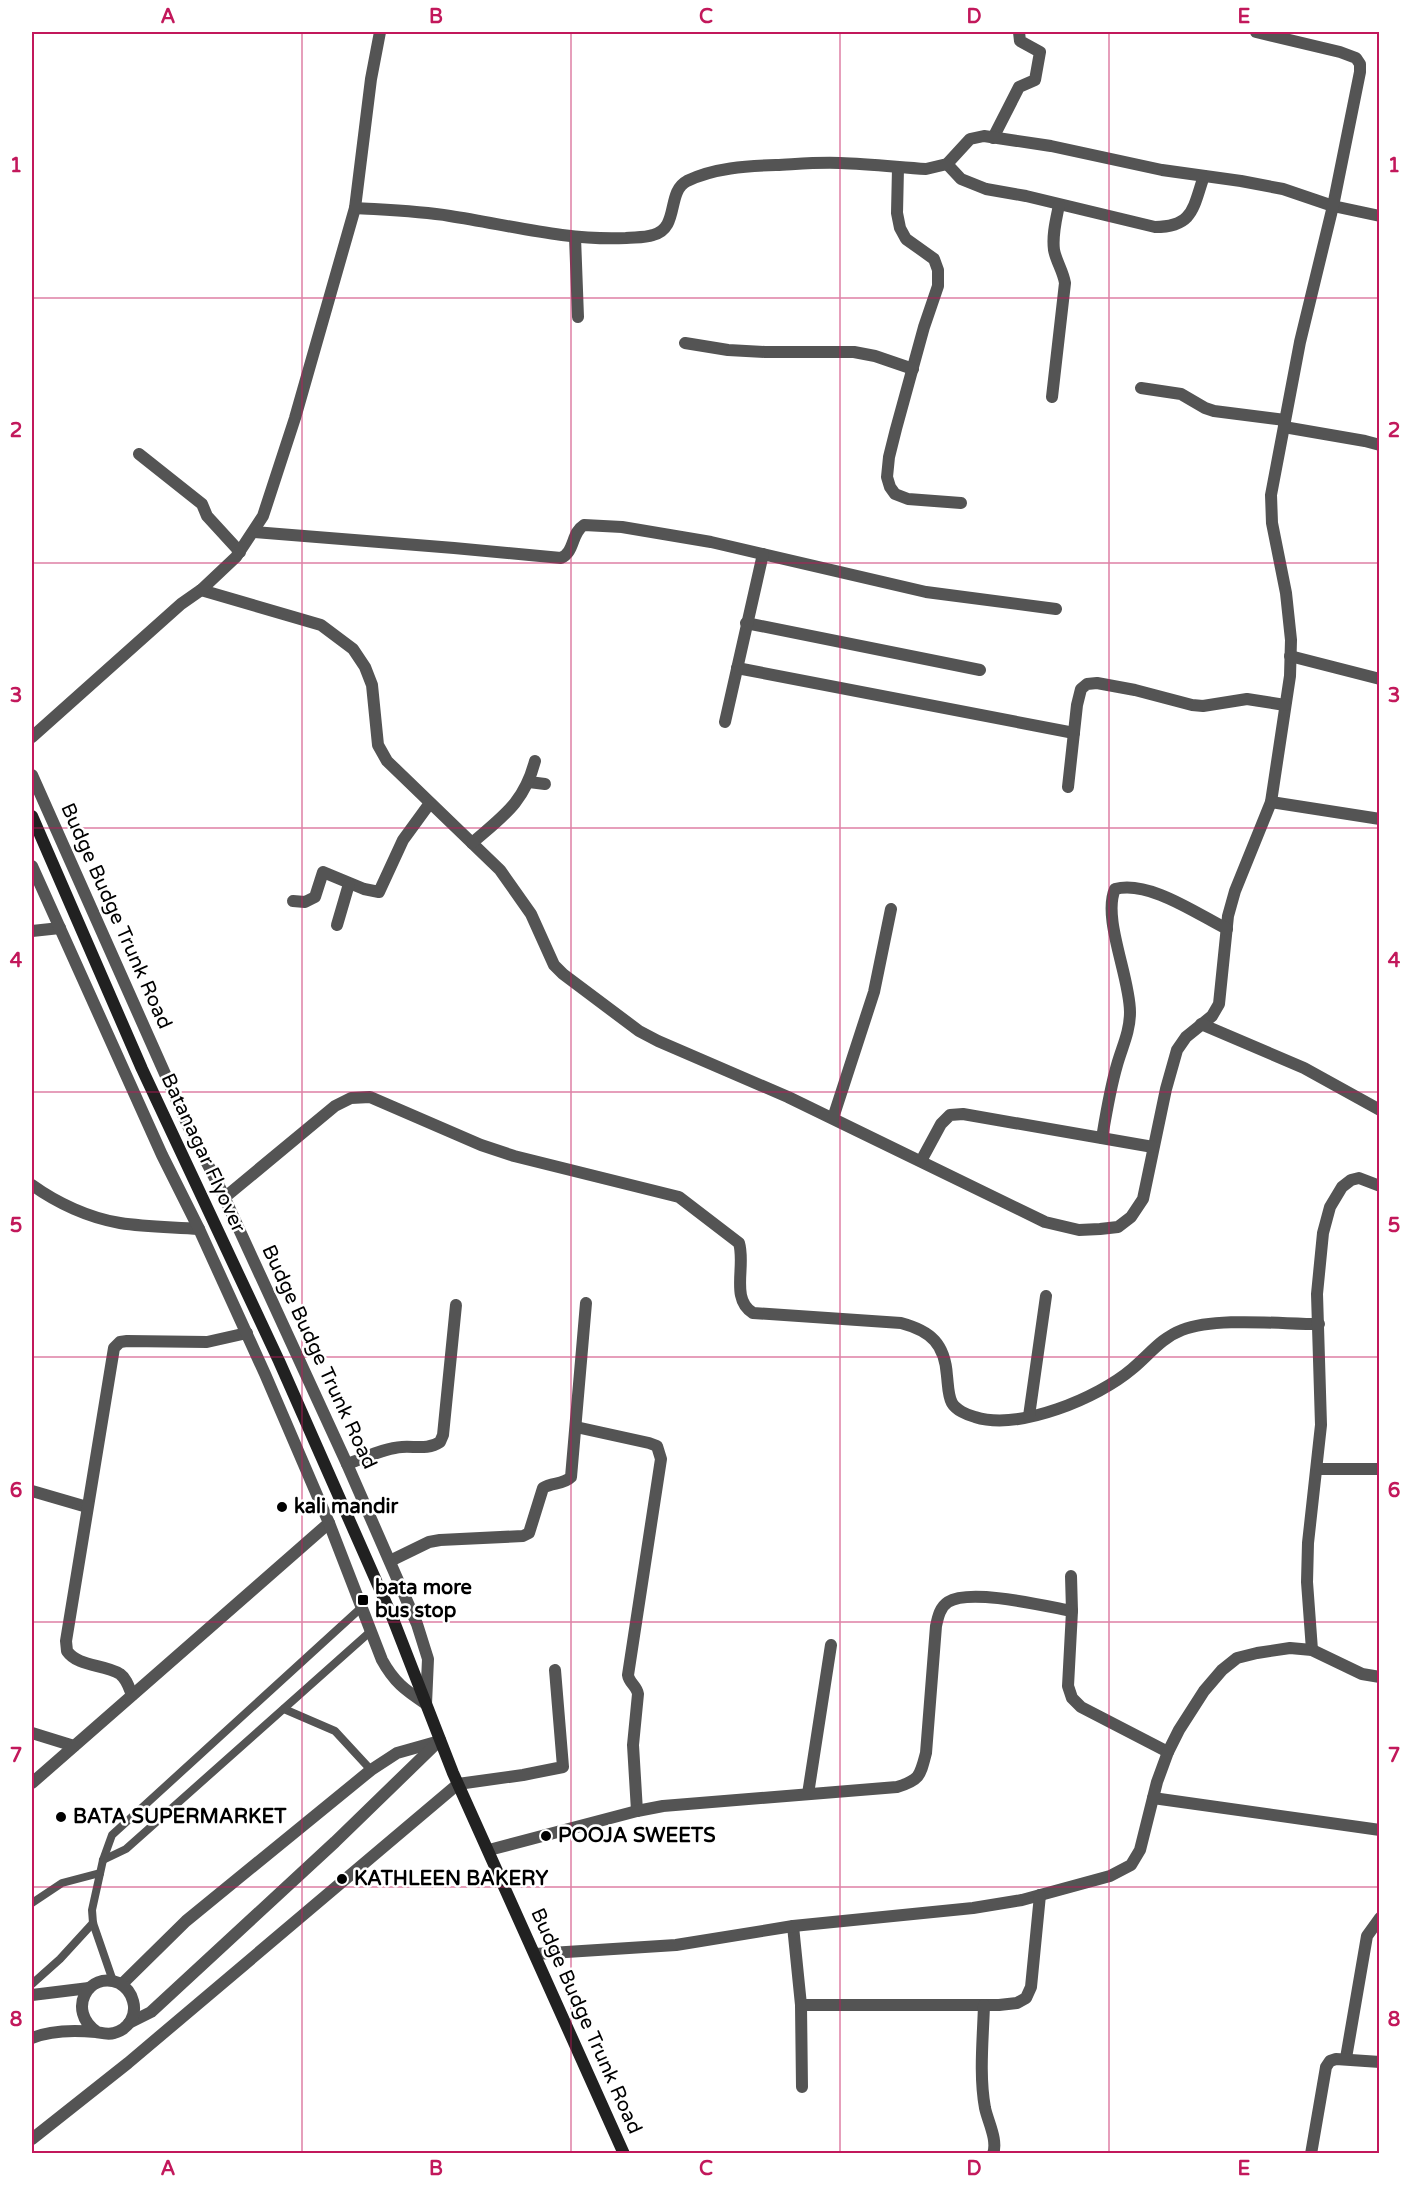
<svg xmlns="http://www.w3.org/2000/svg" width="1411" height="2185" font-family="'Varela Round',sans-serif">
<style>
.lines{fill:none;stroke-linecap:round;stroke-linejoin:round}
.service{stroke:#545454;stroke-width:8}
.minor{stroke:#545454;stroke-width:12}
.tertiary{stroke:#545454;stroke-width:12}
.secondary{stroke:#212121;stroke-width:12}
.grid{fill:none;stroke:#c2185b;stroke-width:1.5;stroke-opacity:0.55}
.poi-dot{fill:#000;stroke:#fff;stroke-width:2}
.labels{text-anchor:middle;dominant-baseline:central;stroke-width:5;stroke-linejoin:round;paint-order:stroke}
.street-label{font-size:20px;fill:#000;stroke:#fff}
.poi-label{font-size:20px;font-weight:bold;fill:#000;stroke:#fff;text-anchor:start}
.neatline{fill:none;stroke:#c2185b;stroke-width:2}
.grid-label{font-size:20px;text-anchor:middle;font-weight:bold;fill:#c2185b}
</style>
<rect width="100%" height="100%" fill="#fff"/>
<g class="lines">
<g class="service">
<polyline points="284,1709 335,1731 371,1770"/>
<polyline points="103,1860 126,1849 371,1631"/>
<polyline points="32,1903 62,1883 100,1873"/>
<polyline points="113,1981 93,1923 92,1910 103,1860 112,1835 362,1607"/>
<polyline points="32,1984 60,1959 93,1923"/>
</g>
<g class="minor">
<polyline points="993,138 1019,87 1035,80 1040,52 1020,41 1019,32"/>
<path d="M947 164 961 179 986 189 1026 196 1155 227C1194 227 1193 207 1204 176"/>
<polyline points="898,168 897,213 900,228 906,239 934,259 938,270 938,286 924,327 896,429 889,457 887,477 890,487 895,494 908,499 961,503"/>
<path d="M355 208C387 210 419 211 450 216 509 225 567 241 626 238 635 237 644 238 653 235 680 228 666 192 687 181 714 168 746 166 776 165 797 164 819 162 840 163 868 164 897 167 926 169L947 164 970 139 984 136 1051 146 1162 170 1241 181 1283 189 1333 206 1380 216"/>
<polyline points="575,237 578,317"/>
<polyline points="685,343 728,350 765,352 854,352 875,356 913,369"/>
<polyline points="1141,388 1181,394 1205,408 1214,411 1285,420"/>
<path d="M1052 397 1065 283C1063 271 1056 261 1054 250 1052 235 1056 220 1059 205"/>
<polyline points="1284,427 1365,441 1380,445"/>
<polyline points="139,454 202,504 207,516 240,552"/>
<path d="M254 532 454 548 561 558C575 552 571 533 584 525L622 527 711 542 926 592 1056 609"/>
<polyline points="201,590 321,625 353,649 365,667 372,685 378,745 387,761 500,870 531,914 554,965 563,974 639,1031 658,1041 788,1097 1045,1222 1079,1230 1100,1229 1118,1227 1131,1217 1143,1199 1166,1089 1177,1050 1186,1037 1212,1016 1219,1004 1228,916 1235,891 1271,802 1290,676 1291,640 1286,593 1272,523 1271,495 1300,342 1333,206 1360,72 1360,64 1356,58 1340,52 1256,32"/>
<polyline points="746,623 980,670"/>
<polyline points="1290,656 1380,679"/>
<polyline points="737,668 1074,733"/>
<polyline points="725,722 763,554"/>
<polyline points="32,737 181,604 201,590 236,557 263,516 295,418 355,208 371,79 380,32"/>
<polyline points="529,782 545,784"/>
<polyline points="1068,787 1077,705 1081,689 1087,684 1097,683 1135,690 1192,705 1203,706 1247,699 1285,705"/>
<polyline points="1271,802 1380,819"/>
<path d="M472 843C503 816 524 803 535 761"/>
<polyline points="293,901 305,902 315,897 323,872 364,889 379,892 403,840 430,803"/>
<polyline points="337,925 349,884"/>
<polyline points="32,931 60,928"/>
<polyline points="1201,1024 1304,1068 1380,1110"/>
<polyline points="833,1118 874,992 891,909"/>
<path d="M1102 1138C1106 1114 1110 1089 1117 1065 1122 1047 1130 1032 1130 1012 1130 977 1102 918 1115 889 1149 880 1197 914 1227 929"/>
<polyline points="921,1161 941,1124 950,1115 963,1114 1153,1147"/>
<path d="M32 1185C57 1203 89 1218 120 1223 146 1227 173 1227 199 1229"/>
<path d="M224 1198 335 1106 351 1098 370 1097 481 1145 514 1156 679 1197 739 1243C746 1266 730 1299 753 1313L901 1323C931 1331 945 1344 947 1376 948 1384 948 1396 952 1403 956 1410 967 1415 975 1417 1019 1431 1098 1398 1132 1369 1149 1355 1161 1338 1182 1330 1217 1317 1280 1324 1319 1324"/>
<polyline points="1029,1416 1046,1296"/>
<path d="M576 1427 649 1443 657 1446 661 1459 628 1675C629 1683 637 1686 638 1694L633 1745 637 1811"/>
<path d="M347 1464C365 1458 384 1448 402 1447 415 1446 428 1450 440 1442L443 1435 456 1305"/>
<polyline points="1317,1469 1380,1469"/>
<polyline points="32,1491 87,1507"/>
<path d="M390 1561 429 1542 440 1540 523 1536 529 1533 543 1488C552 1482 563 1485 571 1477L586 1303"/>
<polyline points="1071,1576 1072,1611 1068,1686 1072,1698 1081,1707 1168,1752"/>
<polyline points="1312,1650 1307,1582 1308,1543 1321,1425 1317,1294 1323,1233 1330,1207 1342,1187 1351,1180 1359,1178 1380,1186"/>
<path d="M132 1695C129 1688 127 1679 120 1674 104 1664 78 1667 67 1651L66 1641 114 1348 120 1342 127 1341 207 1342 247 1333"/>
<polyline points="32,1733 74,1746"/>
<polyline points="32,1783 329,1523"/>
<polyline points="808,1794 831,1645"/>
<polyline points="1153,1798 1380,1830"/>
<path d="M489 1850 637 1811 663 1806 897 1787C920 1780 920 1776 926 1753L936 1626C938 1617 940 1607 948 1602 970 1588 1045 1606 1072 1611"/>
<polyline points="793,1926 801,2005 802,2087"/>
<polyline points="535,1954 676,1945 793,1926 973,1908 1022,1900 1110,1876 1131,1865 1140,1850 1157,1782 1168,1752 1179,1730 1204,1691 1222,1670 1237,1658 1257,1653 1290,1648 1312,1650 1362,1674 1380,1677"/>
<polyline points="801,2005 999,2005 1017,2003 1026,1998 1031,1987 1040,1895"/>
<path d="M984 2005C983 2039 979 2075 985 2108 988 2122 998 2140 993 2154"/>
<polyline points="1346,2058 1367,1936 1380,1918"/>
<polyline points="32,2139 128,2063 458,1784 523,1775 563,1767 555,1670"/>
<polyline points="1311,2154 1326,2067 1330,2061 1336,2059 1380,2062"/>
</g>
<g class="tertiary">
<path d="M32 775 190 1130 221 1190 347 1464 417 1624 428 1659 426 1704C405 1690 394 1682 382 1660L329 1523 265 1374 199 1229 162 1155 32 866"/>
<polyline points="122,1984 186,1921 371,1770 397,1753 436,1742"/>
<polyline points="32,1995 89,1988"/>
<polyline points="129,2023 151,2012 335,1842 440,1740"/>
<path d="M32 2038C51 2030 75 2030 96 2032 102 2033 108 2035 114 2033 129 2029 137 2015 133 2001 131 1993 126 1987 119 1983 88 1970 66 2011 97 2032"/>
</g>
<polyline class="secondary" points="32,816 142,1069 279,1361 393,1619 453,1773 624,2154"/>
</g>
<path class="grid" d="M302 32V2154M571 32V2154M840 32V2154M1109 32V2154M32 298H1380M32 563H1380M32 828H1380M32 1092H1380M32 1357H1380M32 1622H1380M32 1887H1380"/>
<g class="poi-dot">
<circle cx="282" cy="1507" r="6"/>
<rect x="357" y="1594" width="12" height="12" rx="3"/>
<circle cx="61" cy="1817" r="6"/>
<circle cx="546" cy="1836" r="6"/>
<circle cx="342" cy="1879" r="6"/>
</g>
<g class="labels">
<g class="street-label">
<text transform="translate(116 916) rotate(66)">Budge Budge Trunk Road</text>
<text transform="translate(203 1153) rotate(65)">Batanagar Flyover</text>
<text transform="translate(319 1357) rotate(65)">Budge Budge Trunk Road</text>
<text transform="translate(586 2021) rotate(66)">Budge Budge Trunk Road</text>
</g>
<g class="poi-label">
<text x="294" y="1507">kali mandir</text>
<text x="375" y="1588">bata more<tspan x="375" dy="23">bus stop</tspan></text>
<text x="73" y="1817">BATA SUPERMARKET</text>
<text x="558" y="1836">POOJA SWEETS</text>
<text x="354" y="1879">KATHLEEN BAKERY</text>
</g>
</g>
<rect width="1411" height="2185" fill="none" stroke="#ffffff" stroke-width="66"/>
<rect x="33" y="33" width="1345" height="2119" class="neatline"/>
<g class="grid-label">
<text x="168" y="23">A</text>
<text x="436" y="23">B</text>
<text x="706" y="23">C</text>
<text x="974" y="23">D</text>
<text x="1244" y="23">E</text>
<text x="16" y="172">1</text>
<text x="1394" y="172">1</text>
<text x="16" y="437">2</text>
<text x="1394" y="437">2</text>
<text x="16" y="702">3</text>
<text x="1394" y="702">3</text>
<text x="16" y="967">4</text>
<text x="1394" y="967">4</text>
<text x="16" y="1232">5</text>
<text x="1394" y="1232">5</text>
<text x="16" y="1497">6</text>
<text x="1394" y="1497">6</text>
<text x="16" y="1762">7</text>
<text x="1394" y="1762">7</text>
<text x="16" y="2026">8</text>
<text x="1394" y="2026">8</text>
<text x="168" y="2175">A</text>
<text x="436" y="2175">B</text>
<text x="706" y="2175">C</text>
<text x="974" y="2175">D</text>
<text x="1244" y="2175">E</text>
</g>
</svg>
